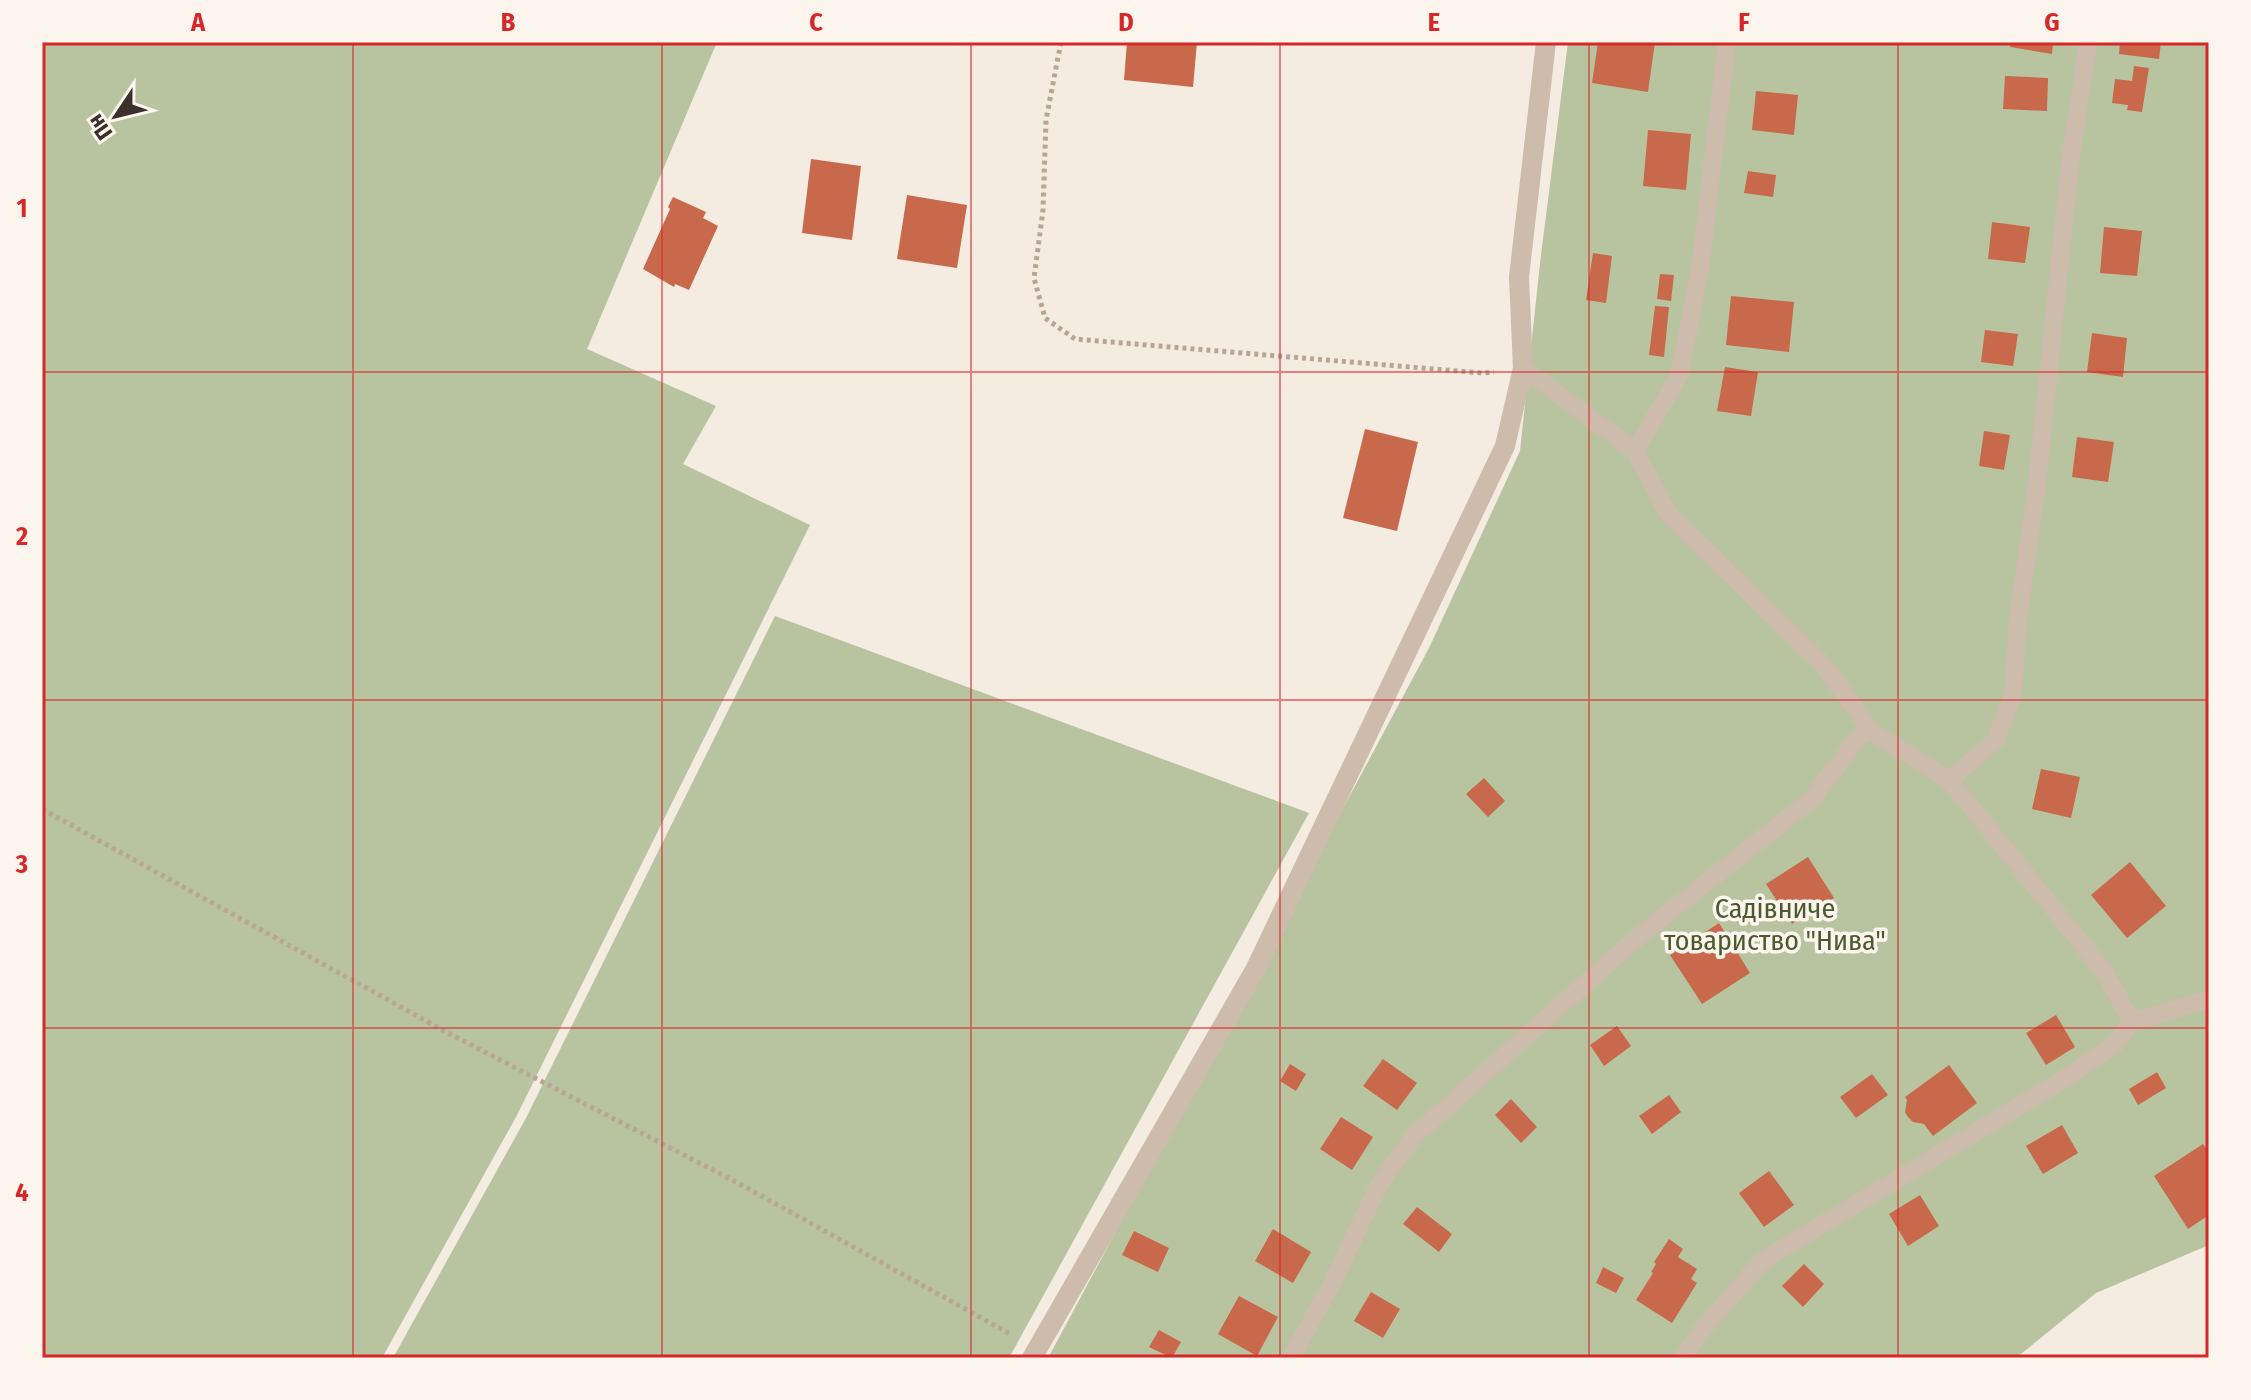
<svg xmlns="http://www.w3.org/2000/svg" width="2251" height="1400" font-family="'Fira Sans Condensed',sans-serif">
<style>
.green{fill:#b8c4a0}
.building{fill:#c8694b}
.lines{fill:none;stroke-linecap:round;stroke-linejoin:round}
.path{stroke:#b9a596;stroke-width:5;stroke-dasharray:4 4;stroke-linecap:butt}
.service{stroke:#cdbbac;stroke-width:18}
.minor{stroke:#cdbbac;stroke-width:20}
.grid{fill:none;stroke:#d62828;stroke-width:2;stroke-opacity:0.55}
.labels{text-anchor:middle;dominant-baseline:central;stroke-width:7;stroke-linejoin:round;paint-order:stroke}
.park-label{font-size:28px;fill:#4a5a2e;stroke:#fbf5ee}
.neatline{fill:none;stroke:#d62828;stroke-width:3}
.grid-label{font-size:26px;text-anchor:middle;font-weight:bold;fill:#d62828}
</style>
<rect width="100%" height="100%" fill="#f4ebe1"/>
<g class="green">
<polygon points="42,42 717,42 587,349 716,406 683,464 810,525 516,1117 382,1358 42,1358"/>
<polygon points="1568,42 2209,42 2209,1245 2096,1293 2016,1358 1048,1358 1429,648 1520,451 1540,263"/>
<polygon points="775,616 1309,813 1009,1358 393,1358 526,1118"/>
</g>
<g class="building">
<polygon points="1127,42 1197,42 1193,87 1124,80"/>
<polygon points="1598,42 1655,42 1648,92 1592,83"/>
<polygon points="2011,42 2053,42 2052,54 2010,47"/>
<polygon points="2120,42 2161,42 2159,59 2119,54"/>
<polygon points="2134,66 2149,68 2142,112 2127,110 2128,105 2112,103 2115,79 2132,81"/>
<polygon points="2005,76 2048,78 2047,111 2003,109"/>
<polygon points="1756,91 1798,95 1794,135 1752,130"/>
<polygon points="1648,130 1691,134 1686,190 1643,186"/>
<polygon points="811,159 861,166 852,240 802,233"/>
<polygon points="1748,171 1776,175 1773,197 1744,193"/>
<polygon points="907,195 967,205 957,268 897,259"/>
<polygon points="673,197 706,212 703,218 718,226 689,290 675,284 674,287 643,269 670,209 668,207"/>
<polygon points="1992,222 2030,227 2025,263 1988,259"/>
<polygon points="2104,227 2142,231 2137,276 2100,273"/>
<polygon points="1593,253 1612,256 1606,303 1586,300"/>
<polygon points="1660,274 1674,275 1671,301 1657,299"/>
<polygon points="1731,296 1794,302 1789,352 1726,345"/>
<polygon points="1655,306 1669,307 1664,357 1649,355"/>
<polygon points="1985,330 2018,334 2013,366 1981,362"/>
<polygon points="2092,333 2127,338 2123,377 2087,372"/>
<polygon points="1725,367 1758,372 1751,416 1717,411"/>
<polygon points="1365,429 1418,442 1397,531 1343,518"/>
<polygon points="1984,431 2010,435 2004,470 1979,466"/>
<polygon points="2077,437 2114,442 2108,482 2072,477"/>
<polygon points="2041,769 2080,777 2071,818 2032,809"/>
<polygon points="1484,778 1505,801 1488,817 1466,794"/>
<polygon points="1808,857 1834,898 1792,924 1766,884"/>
<polygon points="2130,862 2166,906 2127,938 2091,895"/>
<polygon points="1719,923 1750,973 1702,1004 1670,955"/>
<polygon points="2056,1015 2075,1047 2046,1065 2026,1033"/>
<polygon points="1617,1026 1631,1046 1604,1066 1590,1045"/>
<polygon points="1383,1059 1417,1083 1397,1110 1363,1086"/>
<polygon points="1290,1064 1306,1074 1296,1091 1280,1081"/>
<polygon points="1949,1065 1977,1103 1933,1136 1924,1124 1913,1122 1908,1117 1905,1112 1907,1100 1905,1097"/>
<polygon points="2157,1072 2166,1088 2138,1105 2129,1089"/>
<polygon points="1872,1074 1888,1095 1856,1118 1840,1097"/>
<polygon points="1669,1095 1681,1112 1652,1134 1639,1116"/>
<polygon points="1511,1099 1537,1127 1521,1143 1495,1115"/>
<polygon points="1341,1117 1373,1137 1352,1170 1320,1149"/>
<polygon points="2062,1125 2078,1153 2043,1174 2026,1146"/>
<polygon points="2203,1144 2209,1152 2209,1215 2188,1229 2154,1176"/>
<polygon points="1769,1171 1794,1205 1764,1227 1739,1193"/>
<polygon points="1920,1195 1939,1226 1908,1246 1889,1214"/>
<polygon points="1417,1207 1452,1234 1439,1252 1403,1224"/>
<polygon points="1273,1229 1311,1252 1293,1283 1255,1261"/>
<polygon points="1134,1231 1169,1248 1158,1272 1122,1255"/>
<polygon points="1669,1239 1683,1249 1678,1257 1697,1269 1691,1279 1697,1283 1672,1323 1636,1300 1653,1273 1651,1272 1656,1264 1654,1262"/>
<polygon points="1804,1264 1824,1284 1803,1307 1782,1286"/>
<polygon points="1603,1267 1624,1278 1616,1293 1596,1283"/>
<polygon points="1371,1292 1400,1309 1383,1338 1354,1321"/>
<polygon points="1239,1296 1278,1317 1257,1356 1218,1334"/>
<polygon points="1159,1330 1181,1342 1172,1358 1149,1347"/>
</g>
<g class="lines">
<g class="path">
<polyline points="1061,42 1046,120 1043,210 1034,278 1045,318 1075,339 1482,373 1494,372"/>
<polyline points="42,809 448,1033 740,1184 1012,1335"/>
</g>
<g class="service">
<polyline points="1523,368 1635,451 1669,515 1823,664 1872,732 1949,780 2104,971 2132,1022"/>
<polyline points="1635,451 1679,376 1700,268 1727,42"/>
<polyline points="1949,780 1995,741 2013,695 2018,620 2037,483 2070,164 2088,42"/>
<polyline points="1291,1358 1332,1283 1380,1183 1414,1136 1639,936 1812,799 1853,744 1869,728"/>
<polyline points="1683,1358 1701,1331 1762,1261 2061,1081 2115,1044 2132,1022 2209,999"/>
</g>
<polyline class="minor" points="1032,1358 1255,970 1505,446 1523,368 1519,277 1546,42"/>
</g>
<path class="grid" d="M353 42V1358M662 42V1358M971 42V1358M1280 42V1358M1589 42V1358M1898 42V1358M42 372H2209M42 700H2209M42 1028H2209"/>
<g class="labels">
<g class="park-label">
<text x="1775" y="908">Садівниче<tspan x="1775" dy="32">товариство "Нива"</tspan></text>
</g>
</g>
<rect width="2251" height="1400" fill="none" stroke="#fbf5ee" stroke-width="88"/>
<g transform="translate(116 116) rotate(235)" stroke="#fbf5ee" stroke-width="6" paint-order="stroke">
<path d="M0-6L14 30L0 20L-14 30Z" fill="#3b302b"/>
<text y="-12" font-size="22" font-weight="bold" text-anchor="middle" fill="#3b302b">Пн</text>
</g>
<rect x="44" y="44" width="2163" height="1312" class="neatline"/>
<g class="grid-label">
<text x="198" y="31">A</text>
<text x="508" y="31">B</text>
<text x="816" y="31">C</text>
<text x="1126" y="31">D</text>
<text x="1434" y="31">E</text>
<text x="1744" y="31">F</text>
<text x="2052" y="31">G</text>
<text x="22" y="217">1</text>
<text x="22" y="545">2</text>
<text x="22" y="873">3</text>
<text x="22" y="1201">4</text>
</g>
</svg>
